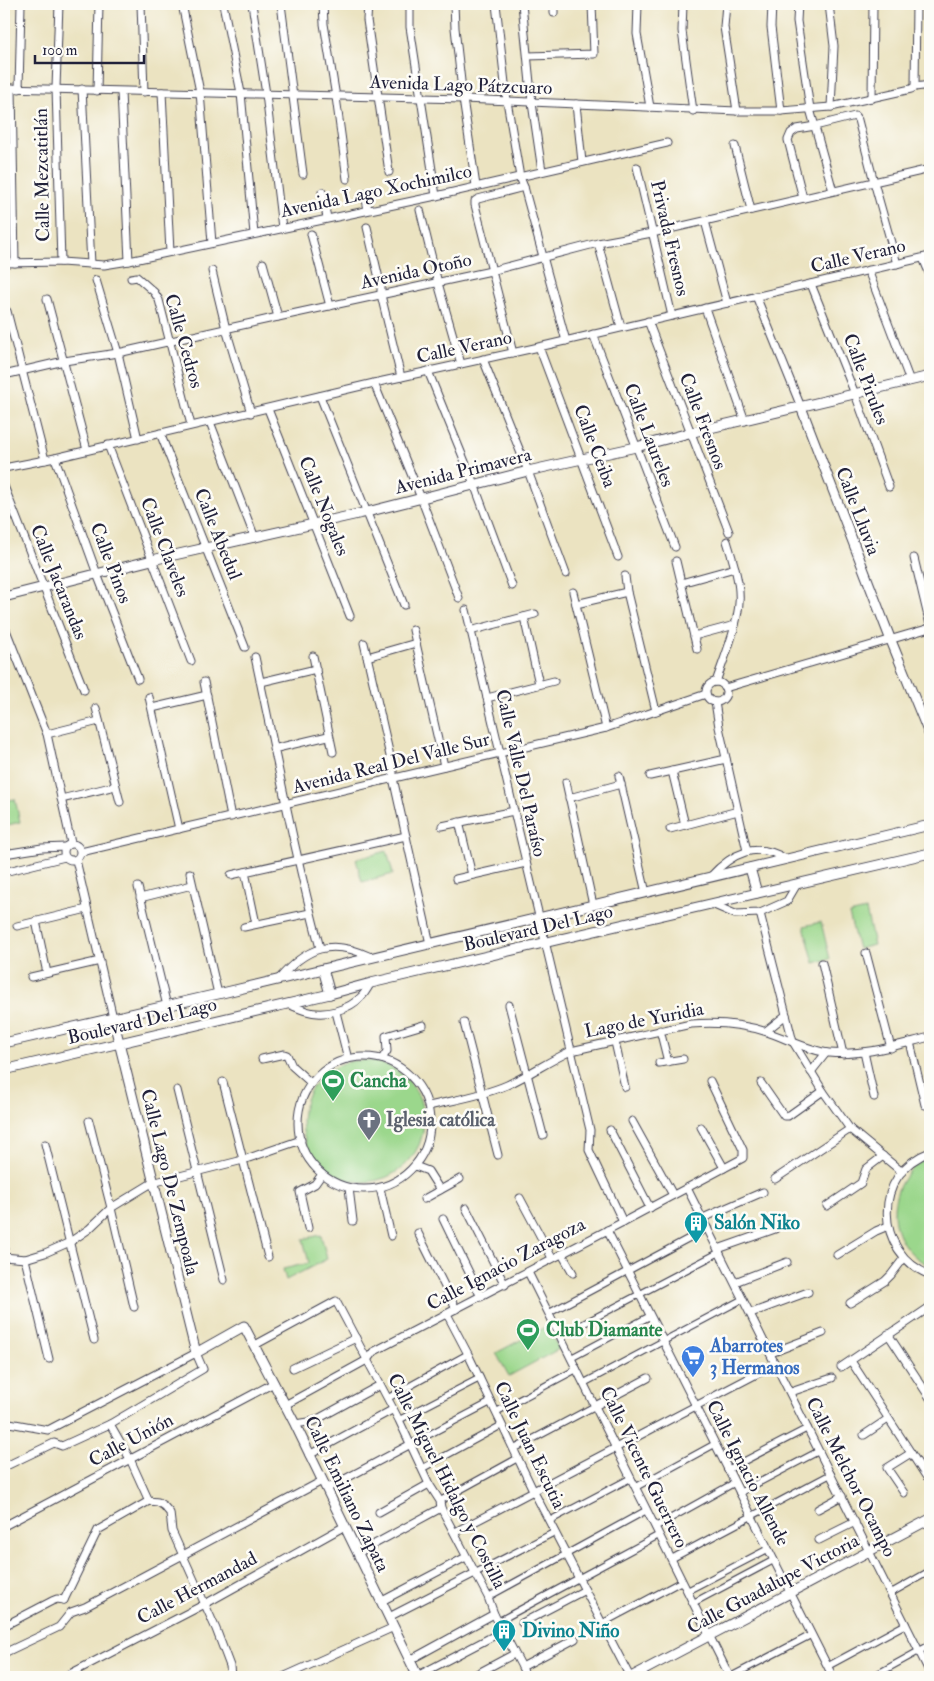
<svg xmlns="http://www.w3.org/2000/svg" width="934" height="1681" font-family="'IM FELL Double Pica',serif">
<style>
.green{fill:#9bd78c;stroke:#5e7c64}
.lines{fill:none;stroke-linecap:round;stroke-linejoin:round}
.pedestrian-casing{stroke:#403f4f;stroke-width:8}
.minor-casing{stroke:#403f4f;stroke-width:9}
.tertiary-casing{stroke:#403f4f;stroke-width:11}
.pedestrian{stroke:#fff;stroke-width:5.5}
.minor{stroke:#fff;stroke-width:7}
.tertiary{stroke:#fff;stroke-width:9}
.labels{text-anchor:middle;dominant-baseline:central;stroke-width:5;stroke-linejoin:round;paint-order:stroke}
.street-label{font-size:19px;fill:#22223b;stroke:#fdfcf7}
.leisure-label{font-size:19px;font-weight:bold;fill:#27864d;stroke:#fdfcf7;text-anchor:start}
.worship-label{font-size:19px;font-weight:bold;fill:#5b616d;stroke:#fdfcf7;text-anchor:start}
.culture-label{font-size:19px;font-weight:bold;fill:#0d838f;stroke:#fdfcf7;text-anchor:start}
.shop-label{font-size:19px;font-weight:bold;fill:#366cbe;stroke:#fdfcf7;text-anchor:start}
</style>
<rect width="100%" height="100%" fill="#fdfcf7"/>
<filter id="ink" filterUnits="userSpaceOnUse"><feTurbulence type="fractalNoise" baseFrequency=".02" numOctaves="2"/><feDisplacementMap in="SourceGraphic" scale="10" xChannelSelector="R" yChannelSelector="G"/><feConvolveMatrix kernelMatrix="1 2 1 2 8 2 1 2 1" color-interpolation-filters="sRGB"/></filter>
<filter id="wash" filterUnits="userSpaceOnUse"><feTurbulence type="fractalNoise" baseFrequency=".0096" numOctaves="4" result="noise"/><feDisplacementMap in="SourceGraphic" scale="20" xChannelSelector="R" yChannelSelector="G"/><feGaussianBlur stdDeviation="1.12" result="paint"/><feColorMatrix in="noise" values="0 0 0 0 0 0 0 0 0 0 0 0 0 0 0 0 0 1.4 0 .05"/><feComposite in="paint" operator="in"/></filter>
<g filter="url(#wash)">
<rect width="100%" height="100%" fill="#ebe3c1"/>
<g class="green">
<polygon points="15,799 20,822 4,826 4,801"/>
<polygon points="387,851 393,874 362,882 356,859"/>
<polygon points="866,910 874,945 858,949 849,914"/>
<polygon points="821,922 830,959 814,963 804,926"/>
<circle cx="363" cy="1121" r="61"/>
<path d="M930 1156V1266C881 1243 883 1179 930 1156Z"/>
<polygon points="321,1235 327,1259 286,1280 283,1269 309,1263 303,1239"/>
<polygon points="547,1326 559,1349 509,1376 496,1353"/>
</g>
</g>
<g filter="url(#ink)">
<g class="lines">
<g class="pedestrian-casing">
<g id="pedestrian">
<polyline points="549,1313 708,1228"/>
<polyline points="560,1336 720,1252"/>
<polyline points="571,1358 650,1316"/>
<polyline points="584,1383 743,1299"/>
<polyline points="388,1398 468,1354"/>
<polyline points="496,1412 577,1369"/>
<polyline points="399,1420 480,1378"/>
<polyline points="411,1444 491,1402"/>
<polyline points="514,1449 595,1406"/>
<polyline points="423,1468 502,1425"/>
<polyline points="727,1470 808,1428"/>
<polyline points="636,1487 715,1444"/>
<polyline points="739,1493 819,1451"/>
<polyline points="440,1501 518,1458"/>
<polyline points="549,1521 631,1478"/>
<polyline points="655,1527 734,1483"/>
<polyline points="671,1559 831,1474"/>
<polyline points="475,1573 555,1532"/>
<polyline points="687,1591 768,1549"/>
<polyline points="891,1593 930,1571"/>
<polyline points="488,1597 647,1510"/>
<polyline points="693,1603 774,1560"/>
<polyline points="499,1621 659,1535"/>
<polyline points="601,1624 682,1581"/>
<polyline points="828,1666 906,1624"/>
<polyline points="730,1677 811,1635"/>
<polyline points="872,1677 930,1645"/>
</g>
</g>
<g class="minor-casing">
<g id="minor">
<polyline points="59,4 56,88 61,262"/>
<polyline points="141,4 144,92"/>
<polyline points="182,4 200,92 212,243"/>
<polyline points="223,4 241,93 254,234"/>
<polyline points="252,4 266,94 282,228"/>
<polyline points="281,4 303,174"/>
<polyline points="323,4 324,24 336,97 347,179"/>
<polyline points="368,4 367,20 389,172"/>
<polyline points="410,4 410,27 436,196"/>
<polyline points="454,4 455,28 463,99 476,186"/>
<polyline points="496,4 507,101 520,177 524,187 566,341"/>
<polyline points="522,4 532,103 542,171"/>
<polyline points="638,4 637,34 650,107"/>
<polyline points="683,4 682,31 693,111"/>
<polyline points="726,4 724,27 737,111"/>
<polyline points="772,4 771,27 781,111"/>
<polyline points="798,4 797,21 810,109 833,191"/>
<polyline points="829,4 834,46 831,107"/>
<polyline points="554,13 554,4"/>
<polyline points="528,56 594,54 592,4"/>
<polyline points="915,87 916,4"/>
<polyline points="4,88 463,99 737,111 781,111 831,107 911,89 915,87 930,85"/>
<polyline points="12,88 15,263"/>
<polyline points="19,89 21,4"/>
<polyline points="82,89 91,264"/>
<polyline points="97,91 99,4"/>
<polyline points="121,92 129,261"/>
<polyline points="162,92 170,252"/>
<polyline points="872,98 873,4"/>
<polyline points="576,104 582,162"/>
<polyline points="735,146 751,210"/>
<polyline points="637,167 672,316"/>
<polyline points="322,192 327,218"/>
<polyline points="365,194 368,210"/>
<polyline points="803,198 788,140 791,133 797,129 815,126 855,116 858,120 874,182 897,264"/>
<polyline points="420,210 438,283 461,364"/>
<polyline points="705,221 727,303"/>
<polyline points="367,227 381,287 381,295 401,377"/>
<polyline points="311,234 330,306"/>
<polyline points="598,243 621,327"/>
<polyline points="923,258 930,275"/>
<polyline points="4,263 61,262 104,265 129,261 436,196 667,143"/>
<polyline points="263,263 278,317"/>
<polyline points="868,270 910,381"/>
<polyline points="212,271 226,329 251,413"/>
<polyline points="131,278 137,277 154,292 159,300 191,425"/>
<polyline points="96,280 118,353 138,439"/>
<polyline points="811,284 855,394 889,487"/>
<polyline points="756,296 801,407"/>
<polyline points="47,299 87,450"/>
<polyline points="705,308 745,421"/>
<polyline points="7,311 45,460"/>
<polyline points="648,321 729,532"/>
<polyline points="593,334 675,547"/>
<polyline points="539,347 618,557"/>
<polyline points="513,353 475,205 475,201 478,199 524,187"/>
<polyline points="483,359 528,471 566,574"/>
<polyline points="428,371 474,484 512,586"/>
<polyline points="4,375 64,361 118,353 278,317 491,271 598,243 652,233 930,169"/>
<polyline points="374,383 421,498 459,598"/>
<polyline points="320,396 404,605"/>
<polyline points="268,409 350,616"/>
<polyline points="210,422 255,538"/>
<polyline points="160,433 245,647"/>
<polyline points="108,445 191,661"/>
<polyline points="55,458 97,574 138,679"/>
<polyline points="4,468 55,458 374,383 539,347 930,256"/>
<polyline points="4,486 84,690"/>
<polyline points="914,558 930,625"/>
<polyline points="676,561 697,649"/>
<polyline points="625,576 627,592 656,711"/>
<polyline points="681,583 735,568"/>
<polyline points="573,592 606,728"/>
<polyline points="576,604 627,592"/>
<polyline points="466,610 590,1130 589,1150 623,1222"/>
<polyline points="524,617 539,684"/>
<polyline points="4,625 47,734 71,843"/>
<polyline points="413,630 444,766"/>
<polyline points="470,631 535,614"/>
<polyline points="694,636 735,625"/>
<polyline points="364,643 393,769 393,778 430,944"/>
<polyline points="313,656 333,752"/>
<path d="M255 657C276 754 294 852 320 948"/>
<polyline points="367,657 416,643"/>
<polyline points="204,682 231,817"/>
<polyline points="261,682 316,669"/>
<path d="M716 682C724 658 742 617 739 591 738 574 732 558 727 541"/>
<circle cx="716" cy="692" r="10"/>
<polyline points="725,688 930,628"/>
<polyline points="149,697 179,829"/>
<polyline points="487,698 554,681"/>
<polyline points="715,702 719,727 747,851"/>
<polyline points="96,708 120,802"/>
<polyline points="152,708 207,695"/>
<polyline points="47,734 99,721"/>
<polyline points="273,749 328,736"/>
<polyline points="672,771 685,825"/>
<polyline points="619,776 646,893"/>
<polyline points="650,776 726,759"/>
<polyline points="566,782 593,905"/>
<polyline points="569,798 621,784"/>
<polyline points="61,799 115,786"/>
<polyline points="459,822 472,875"/>
<polyline points="442,826 514,811"/>
<polyline points="670,829 738,811"/>
<circle cx="72" cy="852" r="8"/>
<polyline points="81,852 606,728 706,694"/>
<polyline points="4,854 42,848 65,847"/>
<polyline points="76,860 113,1018"/>
<polyline points="4,872 65,857"/>
<polyline points="245,872 256,924"/>
<polyline points="190,873 218,994"/>
<polyline points="231,875 406,836"/>
<path d="M710 877C732 853 756 841 786 859"/>
<polyline points="456,879 526,863"/>
<polyline points="138,887 167,1006"/>
<polyline points="140,898 192,885"/>
<polyline points="712,904 735,914 760,913 787,901 797,884"/>
<polyline points="760,913 793,1042 823,1091 850,1129 902,1172"/>
<polyline points="36,921 47,973"/>
<polyline points="17,926 87,909"/>
<polyline points="244,927 310,913"/>
<polyline points="866,953 891,1048"/>
<polyline points="822,963 843,1054"/>
<polyline points="31,977 100,961"/>
<path d="M278 980C306 947 331 938 371 957"/>
<path d="M287 1004C293 1006 300 1009 306 1011 324 1017 349 1010 362 996 366 992 368 987 371 983"/>
<polyline points="509,1005 543,1135"/>
<polyline points="336,1012 348,1059"/>
<polyline points="464,1023 498,1155"/>
<polyline points="660,1030 668,1062"/>
<polyline points="766,1031 786,1015"/>
<polyline points="615,1042 625,1087"/>
<polyline points="910,1042 925,1105"/>
<polyline points="864,1052 874,1097"/>
<circle cx="364" cy="1123" r="66"/>
<polyline points="262,1059 284,1054 287,1055 292,1066 311,1083"/>
<polyline points="382,1059 387,1051 386,1036 423,1025"/>
<polyline points="659,1063 683,1059"/>
<polyline points="811,1072 826,1053"/>
<polyline points="223,1082 268,1257"/>
<polyline points="761,1083 784,1116 788,1116 823,1091"/>
<polyline points="177,1090 224,1280"/>
<path d="M429 1106C454 1100 482 1096 507 1085 529 1075 549 1061 571 1051L691 1024C716 1022 743 1024 767 1032 785 1038 810 1051 829 1053 864 1056 897 1045 930 1037"/>
<polyline points="89,1121 111,1208 134,1307"/>
<polyline points="632,1121 673,1195"/>
<polyline points="701,1127 724,1168"/>
<polyline points="610,1130 650,1208"/>
<polyline points="45,1144 94,1340"/>
<path d="M930 1152C872 1173 874 1253 930 1275"/>
<polyline points="415,1166 428,1171 440,1190"/>
<polyline points="775,1179 850,1129"/>
<polyline points="349,1188 353,1221"/>
<polyline points="380,1188 391,1236"/>
<polyline points="687,1188 930,1673"/>
<polyline points="520,1198 552,1258"/>
<polyline points="424,1199 460,1179"/>
<polyline points="827,1206 861,1183 866,1169 883,1156"/>
<polyline points="466,1208 505,1285"/>
<polyline points="703,1218 763,1192"/>
<polyline points="443,1219 481,1297"/>
<polyline points="308,1228 300,1192 315,1184 322,1174"/>
<polyline points="4,1230 4,1248"/>
<polyline points="607,1230 833,1677"/>
<polyline points="418,1233 456,1309"/>
<polyline points="718,1249 775,1229"/>
<polyline points="562,1254 573,1273"/>
<polyline points="837,1255 876,1231 888,1226"/>
<polyline points="4,1257 25,1259 45,1253 70,1242 89,1229 111,1208 152,1183 243,1160 301,1140"/>
<polyline points="25,1259 49,1359"/>
<polyline points="528,1272 730,1677"/>
<polyline points="735,1282 787,1262"/>
<polyline points="850,1303 885,1281 891,1275 904,1258"/>
<polyline points="751,1313 808,1292"/>
<polyline points="447,1314 468,1354 533,1490 630,1677"/>
<polyline points="888,1334 930,1398"/>
<polyline points="255,1345 336,1301 399,1420 429,1484 440,1501 441,1508 488,1597 494,1614 522,1667 526,1677"/>
<polyline points="771,1353 823,1333"/>
<polyline points="851,1361 926,1476"/>
<polyline points="841,1367 930,1307"/>
<polyline points="293,1368 356,1338"/>
<polyline points="791,1392 832,1378"/>
<polyline points="285,1405 367,1360 373,1352 623,1222 743,1158 743,1150 710,1081"/>
<polyline points="595,1406 648,1378"/>
<polyline points="4,1422 48,1430 196,1353 203,1369 110,1424 62,1446 54,1443 4,1467"/>
<polyline points="110,1424 130,1459 149,1501 158,1502 164,1506 170,1513 172,1531 216,1629 230,1666 231,1677"/>
<polyline points="295,1424 314,1421 380,1385"/>
<polyline points="864,1435 888,1419"/>
<polyline points="309,1455 392,1410"/>
<polyline points="326,1489 411,1444"/>
<polyline points="904,1493 887,1468 911,1453"/>
<polyline points="818,1509 842,1496"/>
<polyline points="379,1512 429,1484"/>
<polyline points="4,1526 274,1383"/>
<polyline points="455,1532 776,1364"/>
<polyline points="819,1540 855,1522"/>
<polyline points="358,1553 441,1508"/>
<polyline points="64,1600 98,1530 149,1501"/>
<polyline points="382,1601 466,1557"/>
<polyline points="389,1617 475,1573"/>
<polyline points="522,1623 585,1590"/>
<polyline points="4,1626 52,1601 57,1599 64,1600"/>
<polyline points="4,1653 59,1627 71,1612 85,1607 322,1481"/>
<polyline points="410,1660 494,1614"/>
<polyline points="522,1667 575,1639"/>
<polyline points="417,1676 503,1631"/>
<polyline points="64,1677 205,1604 345,1526"/>
<polyline points="283,1677 394,1627"/>
<polyline points="471,1677 514,1654"/>
</g>
</g>
<g class="tertiary-casing">
<g id="tertiary">
<polyline points="801,407 890,638 930,736"/>
<polyline points="4,597 152,560 367,512 528,471 636,447 689,433 930,376"/>
<polyline points="750,868 757,893"/>
<polyline points="323,969 330,994"/>
<polyline points="113,1018 196,1353 244,1326 295,1424 418,1677"/>
<polyline points="4,1043 218,994 930,825"/>
<polyline points="4,1070 330,994 371,983 930,853"/>
<polyline points="631,1677 930,1519"/>
</g>
</g>
<use href="#pedestrian" class="pedestrian"/>
<use href="#minor" class="minor"/>
<use href="#tertiary" class="tertiary"/>
</g>
</g>
<defs>
<g id="stadium-pin" transform="scale(1.25)"><path d="M0 17L-7.5 6A9.5 9.5 0 1 1 7.5 6Z" fill="#2e9e5b" stroke="#fdfcf7"/><path d="M0-5a6.5 5 0 1 0 0 10a6.5 5 0 1 0 0-10ZM-3.5-1.8h7v3.6h-7Z" fill="#fff"/></g>
<g id="church-pin" transform="scale(1.25)"><path d="M0 17L-7.5 6A9.5 9.5 0 1 1 7.5 6Z" fill="#6b7280" stroke="#fdfcf7"/><path d="M-1.2-6h2.4v3.5h3.3v2.4h-3.3V6h-2.4V-.1h-3.3v-2.4h3.3Z" fill="#fff"/></g>
<g id="building-pin" transform="scale(1.25)"><path d="M0 17L-7.5 6A9.5 9.5 0 1 1 7.5 6Z" fill="#0f9aa8" stroke="#fdfcf7"/><path d="M-4-6H4V6H1V3H-1V6H-4ZM-2.5-4.3h1.7v1.8h-1.7ZM.8-4.3h1.7v1.8H.8ZM-2.5-1h1.7V.8h-1.7ZM.8-1h1.7V.8H.8Z" fill="#fff"/></g>
<g id="supermarket-pin" transform="scale(1.25)"><path d="M0 17L-7.5 6A9.5 9.5 0 1 1 7.5 6Z" fill="#3f7fe0" stroke="#fdfcf7"/><path d="M-6-5.5h2.5l.6 2H6L4.5 2H-2.5L-4.4-4H-6ZM-1.5 3.2a1.3 1.3 0 1 0 .1 0ZM3 3.2a1.3 1.3 0 1 0 .1 0Z" fill="#fff"/></g>
</defs>
<g fill-rule="evenodd">
<use href="#stadium-pin" x="333" y="1081"/>
<use href="#church-pin" x="369" y="1120"/>
<use href="#building-pin" x="696" y="1223"/>
<use href="#stadium-pin" x="528" y="1330"/>
<use href="#supermarket-pin" x="693" y="1357"/>
<use href="#building-pin" x="504" y="1631"/>
</g>
<g class="labels">
<g class="street-label">
<text transform="translate(461 85) rotate(2)">Avenida Lago Pátzcuaro</text>
<text transform="translate(42 175) rotate(-91)">Calle Mezcatitlán</text>
<text transform="translate(376 191) rotate(-12)">Avenida Lago Xochimilco</text>
<text transform="translate(670 238) rotate(77)">Privada Fresnos</text>
<text transform="translate(858 256) rotate(-13)">Calle Verano</text>
<text transform="translate(416 271) rotate(-12)">Avenida Otoño</text>
<text transform="translate(184 341) rotate(74)">Calle Cedros</text>
<text transform="translate(464 347) rotate(-12)">Calle Verano</text>
<text transform="translate(866 379) rotate(69)">Calle Pirules</text>
<text transform="translate(703 421) rotate(69)">Calle Fresnos</text>
<text transform="translate(649 435) rotate(69)">Calle Laureles</text>
<text transform="translate(595 446) rotate(69)">Calle Ceiba</text>
<text transform="translate(463 471) rotate(-14)">Avenida Primavera</text>
<text transform="translate(324 506) rotate(68)">Calle Nogales</text>
<text transform="translate(858 511) rotate(69)">Calle Lluvia</text>
<text transform="translate(218 534) rotate(68)">Calle Abedul</text>
<text transform="translate(165 547) rotate(69)">Calle Claveles</text>
<text transform="translate(111 563) rotate(69)">Calle Pinos</text>
<text transform="translate(59 582) rotate(68)">Calle Jacarandas</text>
<text transform="translate(391 763) rotate(-14)">Avenida Real Del Valle Sur</text>
<text transform="translate(521 773) rotate(77)">Calle Valle Del Paraíso</text>
<text transform="translate(538 928) rotate(-13)">Boulevard Del Lago</text>
<text transform="translate(644 1020) rotate(-11)">Lago de Yuridia</text>
<text transform="translate(142 1021) rotate(-13)">Boulevard Del Lago</text>
<text transform="translate(170 1182) rotate(76)">Calle Lago De Zempoala</text>
<text transform="translate(506 1264) rotate(-28)">Calle Ignacio Zaragoza</text>
<text transform="translate(131 1440) rotate(-28)">Calle Unión</text>
<text transform="translate(530 1445) rotate(64)">Calle Juan Escutia</text>
<text transform="translate(644 1467) rotate(64)">Calle Vicente Guerrero</text>
<text transform="translate(748 1473) rotate(63)">Calle Ignacio Allende</text>
<text transform="translate(851 1477) rotate(63)">Calle Melchor Ocampo</text>
<text transform="translate(447 1481) rotate(63)">Calle Miguel Hidalgo y Costilla</text>
<text transform="translate(347 1494) rotate(64)">Calle Emiliano Zapata</text>
<text transform="translate(773 1584) rotate(-28)">Calle Guadalupe Victoria</text>
<text transform="translate(197 1588) rotate(-28)">Calle Hermandad</text>
</g>
<g class="leisure-label">
<text x="350" y="1081">Cancha</text>
<text x="546" y="1330">Club Diamante</text>
</g>
<g class="worship-label">
<text x="386" y="1120">Iglesia católica</text>
</g>
<g class="culture-label">
<text x="714" y="1223">Salón Niko</text>
<text x="522" y="1631">Divino Niño</text>
</g>
<g class="shop-label">
<text x="710" y="1346">Abarrotes<tspan x="710" dy="22">3 Hermanos</tspan></text>
</g>
</g>
<rect width="934" height="1681" fill="none" stroke="#fdfcf7" stroke-width="20"/>
<path d="M35 55v8h109v-8" fill="none" stroke="#22223b" stroke-width="2.5"/>
<text x="42" y="55" font-size="15" fill="#22223b" stroke="#fdfcf7" stroke-width="4" paint-order="stroke">100 m</text>
</svg>
